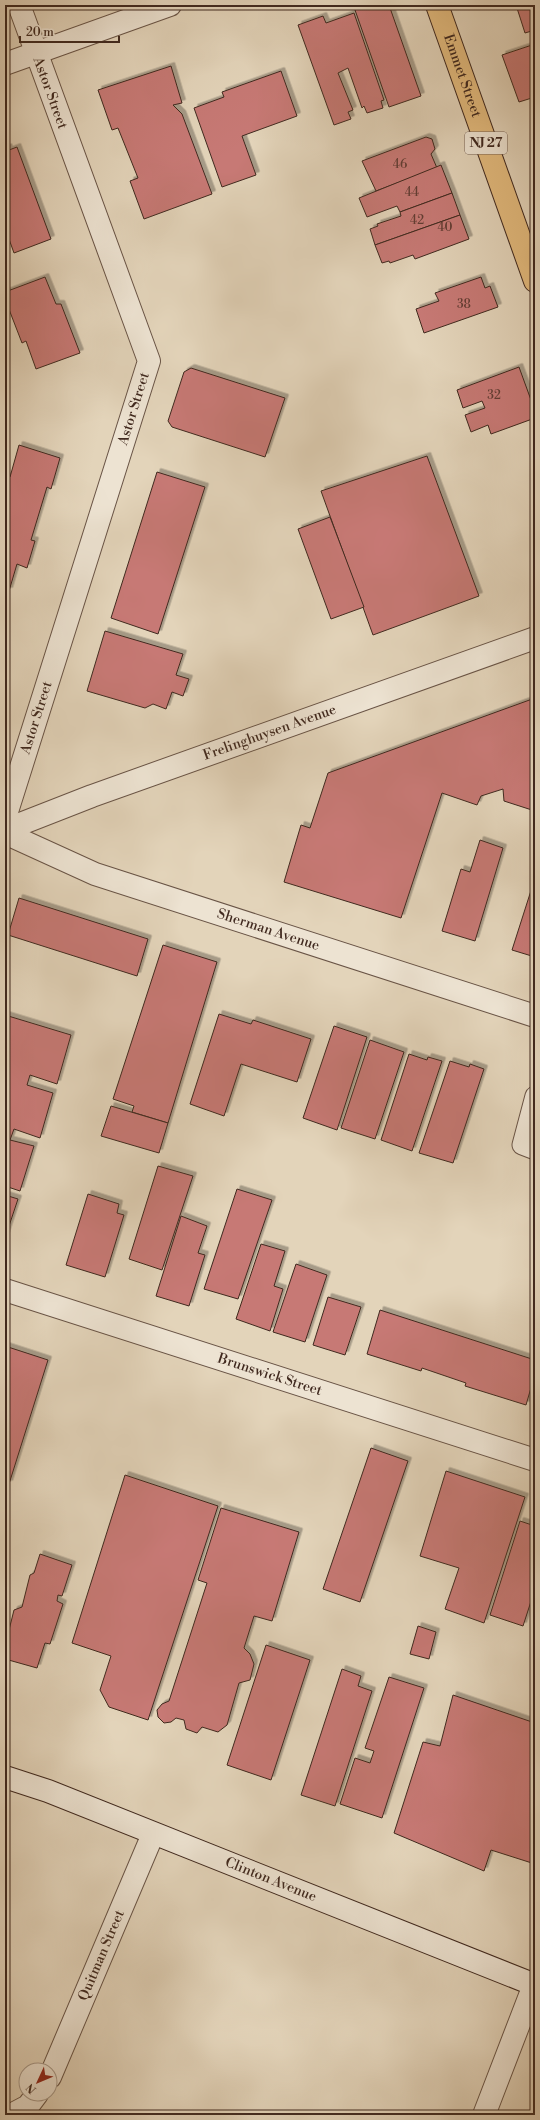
<svg xmlns="http://www.w3.org/2000/svg" width="540" height="2120" font-family="'Libre Bodoni',serif">
<style>
.building{fill:#c77974;stroke:#40291f;filter:url(#shadow)}
.lines{fill:none;stroke-linecap:round;stroke-linejoin:round}
.service-casing{stroke:#695446;stroke-width:21}
.minor-casing{stroke:#695446;stroke-width:24}
.secondary-casing{stroke:#40291f;stroke-width:24}
.primary-casing{stroke:#40291f;stroke-width:24}
.service{stroke:#ede3d2;stroke-width:19}
.minor{stroke:#ede3d2;stroke-width:22}
.secondary{stroke:#ede3d2;stroke-width:22}
.primary{stroke:#e2ba7d;stroke-width:22}
.labels{text-anchor:middle;dominant-baseline:central;stroke-width:4;stroke-linejoin:round;paint-order:stroke}
.number-label{font-size:12px;fill:#623d34}
.shield{fill:#ede3d2;stroke:#746155;stroke-width:1}
.shield-label{font-size:13px;font-weight:bold;fill:#40291f}
.street-label{font-size:14px;fill:#40291f;stroke:#ede3d2}
</style>
<defs>
<filter id="shadow"><feDropShadow dx="3.5" dy="-3.5" stdDeviation="0" flood-color="#0004"/></filter>
</defs>
<rect width="100%" height="100%" fill="#e3d4ba"/>
<filter id="stains"><feTurbulence type="fractalNoise" baseFrequency=".005" numOctaves="4"/><feColorMatrix values="0 0 0 0 .2 0 0 0 0 .09 0 0 0 0 .02 0 0 0 .5 -.17"/></filter>
<radialGradient id="worn" r=".72"><stop offset=".6" stop-color="#630" stop-opacity="0"/><stop offset="1" stop-color="#630" stop-opacity=".3"/></radialGradient>
<g class="building">
<polygon points="368,5 389,5 421,96 389,107 355,10"/>
<polygon points="516,5 535,5 535,30 525,33"/>
<polygon points="354,13 384,100 381,101 383,108 367,113 364,106 362,108 348,68 338,73 353,110 348,112 351,119 334,125 298,25 323,16 326,23"/>
<polygon points="535,44 535,97 519,102 502,55"/>
<polygon points="171,66 182,103 173,105 182,114 212,194 144,219 130,181 138,178 118,128 112,130 98,90"/>
<polygon points="281,71 297,116 242,136 256,175 222,187 194,108 224,97 222,92"/>
<polygon points="426,137 432,139 435,149 431,154 437,168 376,191 362,161"/>
<polygon points="8,147 9,150 17,147 51,239 14,253 5,228 5,149"/>
<polygon points="441,165 452,193 400,212 397,206 367,217 359,198"/>
<polygon points="452,193 460,215 375,245 370,229 378,226 377,224 401,216 400,212"/>
<polygon points="460,215 469,239 415,259 413,255 390,263 389,261 382,263 375,245"/>
<polygon points="45,277 56,304 61,304 80,353 36,369 26,341 22,343 5,299 5,292"/>
<polygon points="481,277 485,288 490,286 498,307 424,333 416,309 439,301 435,293"/>
<polygon points="519,367 535,411 535,418 491,434 488,425 471,432 465,415 485,408 482,401 463,408 457,390"/>
<polygon points="191,368 285,398 265,457 172,427 168,421 184,372"/>
<polygon points="19,445 60,458 51,489 47,487 31,540 35,541 27,568 17,564 9,591 5,590 5,476 10,477"/>
<polygon points="427,456 479,596 373,635 321,491"/>
<polygon points="157,472 205,487 158,634 111,618"/>
<polygon points="330,517 364,607 331,619 298,529"/>
<polygon points="105,631 183,654 176,675 189,679 183,696 172,692 166,709 153,704 145,708 87,691"/>
<polygon points="535,698 535,811 504,801 503,789 481,796 477,805 442,793 401,918 284,882 301,825 310,828 328,773"/>
<polygon points="480,840 503,848 475,941 442,931 461,869 470,872"/>
<polygon points="535,878 535,957 512,950"/>
<polygon points="19,898 148,939 137,976 8,935"/>
<polygon points="163,945 217,962 168,1123 132,1112 134,1106 113,1099"/>
<polygon points="219,1014 251,1024 253,1020 311,1039 297,1082 241,1064 224,1116 190,1104"/>
<polygon points="5,1015 71,1035 57,1084 30,1075 27,1085 53,1093 40,1138 14,1129 10,1140 34,1146 20,1191 5,1186"/>
<polygon points="334,1026 367,1037 337,1130 303,1118"/>
<polygon points="370,1040 404,1052 375,1139 341,1128"/>
<polygon points="409,1054 427,1060 428,1057 442,1061 412,1151 381,1140"/>
<polygon points="450,1061 469,1067 470,1064 484,1069 453,1163 419,1153"/>
<polygon points="111,1106 168,1123 159,1153 101,1136"/>
<polygon points="158,1166 193,1176 162,1270 129,1259"/>
<polygon points="237,1189 272,1200 238,1299 204,1289"/>
<polygon points="88,1194 119,1204 117,1213 124,1215 105,1277 66,1265"/>
<polygon points="5,1195 18,1199 5,1238"/>
<polygon points="181,1216 207,1226 198,1253 205,1255 189,1306 156,1296"/>
<polygon points="261,1244 285,1251 274,1286 283,1289 270,1331 236,1319"/>
<polygon points="296,1264 327,1275 305,1342 273,1332"/>
<polygon points="328,1297 361,1307 345,1355 313,1345"/>
<polygon points="380,1310 535,1360 535,1374 526,1405 465,1386 466,1383 422,1368 421,1371 367,1354"/>
<polygon points="5,1346 48,1360 9,1484 5,1483"/>
<polygon points="371,1448 408,1461 360,1602 323,1589"/>
<polygon points="446,1471 525,1497 484,1623 445,1609 459,1568 420,1556"/>
<polygon points="125,1475 218,1506 148,1720 109,1707 100,1690 111,1656 72,1643"/>
<polygon points="221,1508 299,1532 272,1621 254,1616 244,1648 250,1654 254,1664 250,1680 239,1683 227,1725 218,1732 202,1727 197,1733 186,1729 184,1720 176,1718 171,1722 164,1723 158,1717 157,1710 162,1704 169,1701 207,1583 198,1580"/>
<polygon points="520,1521 535,1526 535,1589 523,1626 490,1615"/>
<polygon points="40,1554 72,1565 62,1596 58,1595 57,1601 63,1604 50,1644 45,1643 37,1668 5,1659 5,1646 14,1610 22,1607 30,1575 34,1573"/>
<polygon points="418,1626 436,1632 429,1659 410,1654"/>
<polygon points="266,1645 310,1660 271,1780 227,1765"/>
<polygon points="342,1669 361,1676 358,1686 372,1691 335,1806 301,1795"/>
<polygon points="389,1677 424,1688 382,1818 340,1804 355,1758 370,1763 374,1751 365,1748"/>
<polygon points="453,1695 535,1723 535,1864 491,1850 484,1871 394,1833 423,1742 440,1746"/>
</g>
<g class="lines">
<g class="service-casing">
<polyline id="service" points="535,1096 522,1145 535,1150"/>
</g>
<g class="minor-casing">
<g id="minor">
<polyline points="5,64 170,5"/>
<path id="s1" d="M5 818 149 361 19 5"/>
<path id="s2" d="M5 830 92 796 535 638"/>
<path id="s3" d="M5 833 95 874 535 1016"/>
<path id="s4" d="M5 1290 535 1460"/>
<path id="s5" d="M50 2077 153 1834"/>
<polyline points="11,2115 28,2106 37,2094"/>
<polyline points="484,2115 534,1985"/>
</g>
</g>
<g class="secondary-casing">
<g id="secondary">
<path id="s6" d="M5 1777 48 1791 535 1985"/>
</g>
</g>
<g class="primary-casing">
<g id="primary">
<path id="s7" d="M437 5 535 281"/>
</g>
</g>
<use href="#service" class="service"/>
<use href="#minor" class="minor"/>
<use href="#secondary" class="secondary"/>
<use href="#primary" class="primary"/>
</g>
<g class="labels">
<g class="number-label">
<text x="400" y="164">46</text>
<text x="412" y="192">44</text>
<text x="417" y="220">42</text>
<text x="445" y="227">40</text>
<text x="464" y="304">38</text>
<text x="494" y="395">32</text>
</g>
<rect class="shield" x="465" y="132" width="42" height="22" rx="3"/>
<g class="shield-label">
<text x="486" y="143">NJ 27</text>
</g>
<g class="street-label">
<text stroke="none"><textPath href="#s7" startOffset="75">Emmet Street</textPath></text>
<text transform="translate(50 93) rotate(70)">Astor Street</text>
<text stroke="none"><textPath href="#s1" startOffset="429">Astor Street</textPath></text>
<text stroke="none"><textPath href="#s1" startOffset="105">Astor Street</textPath></text>
<text stroke="none"><textPath href="#s2" startOffset="282">Frelinghuysen Avenue</textPath></text>
<text stroke="none"><textPath href="#s3" startOffset="281">Sherman Avenue</textPath></text>
<text stroke="none"><textPath href="#s4" startOffset="278">Brunswick Street</textPath></text>
<text stroke="none"><textPath href="#s6" startOffset="285">Clinton Avenue</textPath></text>
<text stroke="none"><textPath href="#s5" startOffset="132">Quitman Street</textPath></text>
</g>
</g>
<rect width="540" height="2120" fill="none" stroke="#e3d4ba" stroke-width="20"/>
<rect x="6" y="6" width="528" height="2108" fill="none" stroke="#40291f" stroke-width="2"/>
<rect x="10" y="10" width="520" height="2100" fill="none" stroke="#40291f"/>
<g transform="translate(38 2082) rotate(226)"><circle r="19" fill="#ede3d2" stroke="#a8998a"/>
<path d="M0-3L7 15L0 10L-7 15Z" fill="#8f2418"/>
<text y="-6" font-size="11" font-weight="bold" text-anchor="middle" fill="#40291f">N</text>
</g>
<path d="M20 36v6h99v-6" fill="none" stroke="#40291f" stroke-width="2"/>
<text x="26" y="36" font-size="12" fill="#40291f" stroke="#ede3d2" stroke-width="3" paint-order="stroke">20 m</text>
<rect width="100%" height="100%" filter="url(#stains)"/>
<rect width="100%" height="100%" fill="url(#worn)"/>
</svg>
